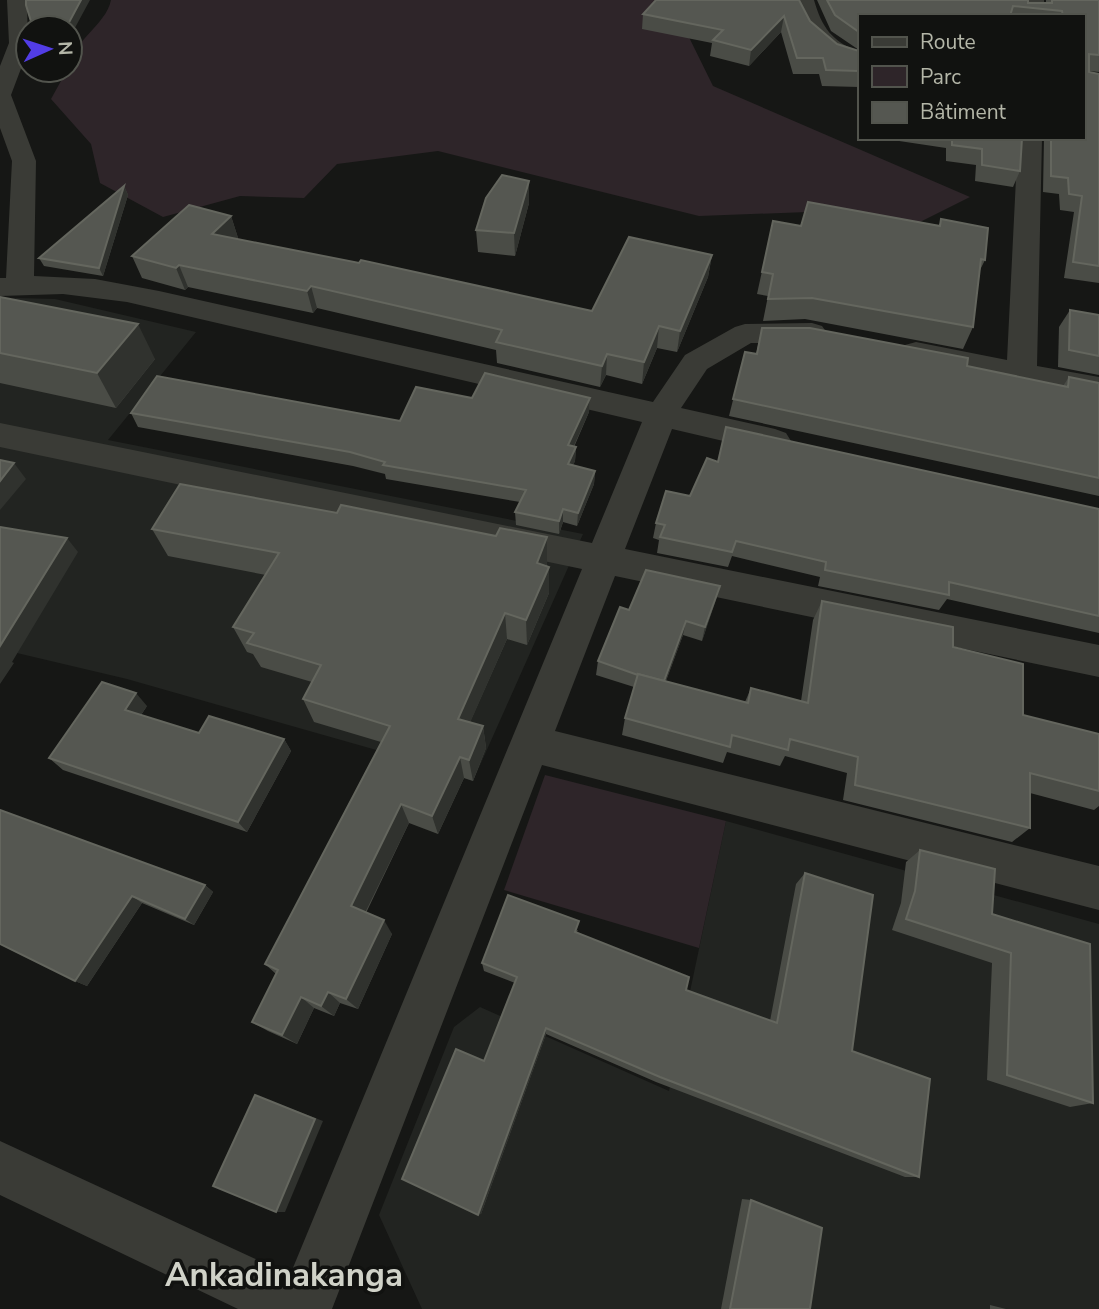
<svg xmlns="http://www.w3.org/2000/svg" width="1099" height="1309" font-family="'Nunito Sans',sans-serif">
<style>
.built{fill:#222421}
.green{fill:#2e2529}
.lines{fill:none;stroke-linecap:round;stroke-linejoin:round}
.minor{fill:#3a3b36;fill-rule:evenodd}
.wall{fill:#4a4c46}
.shaded-wall{fill:#30322e}
.building{fill:#555751;stroke:#64665e;stroke-width:2}
.labels{text-anchor:middle;dominant-baseline:central;stroke-width:7;stroke-linejoin:round;paint-order:stroke}
.near-district-label{font-size:33px;font-weight:bold;fill:#d0d2c8;stroke:#111210}
</style>
<rect width="100%" height="100%" fill="#161715"/>
<g class="built">
<polygon points="17,298 55,299 196,332 108,440 583,534 473,781 394,755 127,679 0,649 0,300"/>
<polygon points="726,821 1099,924 1099,1309 422,1309 379,1215 454,1027 480,1007 669,1091"/>
</g>
<g class="green">
<path d="M111 0H657L681 21 713 86 970 197 918 223 834 211 699 216 438 151 337 164 304 198 240 196 163 217 100 183 91 144 51 99 67 70H70C70 41 106 26 111 0Z"/>
<polygon points="545,775 726,821 699,948 504,890"/>
</g>
<g class="lines">
<g class="minor">
<polygon points="7,0 27,0 28,50 11,95 36,161 34,276 95,279 159,291 653,402 685,355 735,327 745,324 812,323 822,326 827,333 822,340 812,343 751,343 707,369 681,408 775,429 786,433 791,441 786,449 775,453 672,429 625,549 1099,645 1099,677 615,576 555,731 1099,866 1099,910 542,765 332,1309 238,1309 0,1195 0,1141 290,1275 582,569 0,447 0,423 592,543 642,422 127,302 63,294 0,296 0,278 6,278 12,161 0,128 0,66 9,43"/>
<path d="M794 0H814C822 28 832 41 859 52V66C822 58 803 36 794 0Z"/>
<rect x="1024" y="0" width="20" height="16"/>
<polygon points="1018,138 1042,138 1037,366 1099,377 1099,399 916,362 905,359 901,352 905,345 916,342 1007,360"/>
</g>
</g>
<g class="wall">
<polygon points="656,0 810,21 837,44 859,51 859,87 822,86 819,74 793,74 781,32 749,66 710,56 712,43 642,29 643,14"/>
<polygon points="817,0 1028,0 1028,3 1046,3 1046,0 1099,0 1099,72 1089,71 1089,72 1099,74 1099,283 1064,278 1074,212 1060,210 1059,194 1043,192 1044,138 1083,138 1083,16 859,16 859,50 831,31"/>
<polygon points="879,138 1022,138 1020,171 1013,187 975,181 976,165 946,161 946,148"/>
<polygon points="124,186 128,195 103,276 44,266 39,258"/>
<polygon points="529,203 515,256 478,252 476,230"/>
<polygon points="231,216 238,238 237,239 592,311 712,255 708,277 677,352 657,348 642,384 606,375 600,387 497,363 496,350 317,308 313,313 188,287 185,290 142,278 132,256"/>
<polygon points="941,219 985,260 980,270 973,327 963,349 805,319 763,321 768,296 757,294 773,221 801,226 939,226"/>
<polygon points="0,297 155,359 116,408 0,383"/>
<polygon points="1070,310 1099,315 1099,375 1058,367 1059,327"/>
<polygon points="762,328 967,366 1063,386 1069,377 1099,383 1099,496 729,416 745,352 756,354"/>
<polygon points="472,398 590,398 589,412 574,447 576,447 575,461 573,465 595,471 594,484 577,526 563,522 559,534 516,525 515,512 520,502 386,479 385,474 353,466 138,427 131,413 400,421"/>
<polygon points="718,462 1099,509 1099,633 947,599 939,610 818,586 820,577 732,556 728,567 657,553 659,540 653,538 656,523 690,496"/>
<polygon points="152,529 547,564 549,593 527,645 507,639 470,722 483,726 486,748 473,781 464,778 438,834 409,823 366,913 392,934 358,1009 340,1003 334,1016 314,1008 297,1044 268,1031 252,1022 276,974 265,964 381,742 314,722 303,699 312,682 261,667 253,654 247,652 233,627 266,575 168,556"/>
<polygon points="720,586 702,641 683,635 666,681 745,702 751,688 801,701 813,620 822,601 953,647 1023,715 1099,734 1099,806 1094,810 1030,793 1030,828 1012,842 843,800 847,773 785,756 780,766 727,752 723,763 622,735 625,718 634,687 596,675 598,661 629,610"/>
<polygon points="147,706 141,715 199,733 284,739 291,751 247,832 63,770 49,758"/>
<polygon points="0,810 205,885 213,892 194,925 142,903 87,986 75,981"/>
<polygon points="920,850 992,914 1093,1103 1070,1107 987,1080 992,963 892,930 901,903 906,862"/>
<polygon points="805,873 852,1051 919,1177 905,1177 656,1082 546,1034 481,1214 484,1061 515,983 484,971 482,963 578,930 577,932 686,990 770,1021 796,884"/>
<polygon points="742,1199 751,1200 810,1309 721,1309"/>
<polygon points="990,1305 1006,1309 990,1309"/>
</g>
<g class="shaded-wall">
<polygon points="81,0 90,0 70,37 70,28 66,28"/>
<polygon points="784,16 781,32 749,66 751,50"/>
<polygon points="46,70 53,70 49,77"/>
<polygon points="529,181 529,203 515,256 514,233"/>
<polygon points="124,186 128,195 103,276 99,268"/>
<polygon points="231,216 238,238 220,256 212,234"/>
<polygon points="712,255 708,277 677,352 680,331"/>
<polygon points="179,265 188,287 185,290 176,268"/>
<polygon points="311,286 317,308 313,313 307,291"/>
<polygon points="138,324 155,359 116,408 97,373"/>
<polygon points="659,326 657,348 642,384 644,362"/>
<polygon points="607,354 606,375 600,387 602,366"/>
<polygon points="590,398 589,412 568,459 568,445"/>
<polygon points="576,447 575,461 568,477 568,464"/>
<polygon points="14,463 26,479 0,510 0,481"/>
<polygon points="595,471 594,484 577,526 578,513"/>
<polygon points="563,509 563,522 559,534 559,521"/>
<polygon points="547,537 547,564 537,590 537,563"/>
<polygon points="67,538 78,552 12,662 14,663 0,684 0,646"/>
<polygon points="549,567 549,593 527,645 526,620"/>
<polygon points="720,586 716,600 702,641 705,627"/>
<polygon points="505,613 507,639 462,741 458,719"/>
<polygon points="686,621 683,635 660,696 663,683"/>
<polygon points="136,693 147,706 136,722 125,710"/>
<polygon points="483,726 486,748 473,781 469,760"/>
<polygon points="284,739 291,751 247,832 238,822"/>
<polygon points="460,757 464,778 438,834 432,816"/>
<polygon points="401,804 409,823 361,921 351,906"/>
<polygon points="205,885 213,892 194,925 185,919"/>
<polygon points="132,896 142,903 87,986 75,981"/>
<polygon points="384,920 392,934 358,1009 346,999"/>
<polygon points="328,992 340,1003 334,1016 321,1006"/>
<polygon points="301,997 314,1008 297,1044 282,1035"/>
<polygon points="546,1028 546,1034 481,1214 478,1215"/>
<polygon points="255,1095 323,1121 285,1212 276,1212"/>
</g>
<g class="building">
<polygon points="26,0 81,0 66,28 33,28 26,5"/>
<polygon points="656,0 799,0 810,21 837,44 859,51 859,71 826,70 823,58 797,58 784,16 751,50 713,40 723,30 643,14"/>
<polygon points="827,0 1028,0 1028,3 1052,3 1052,0 1099,0 1099,55 1089,54 1089,72 1099,74 1099,266 1073,262 1082,196 1069,194 1068,178 1051,176 1051,138 1083,138 1083,16 1063,16 1062,11 1013,6 1010,16 859,16 859,32 835,15"/>
<polygon points="952,138 1022,138 1020,171 982,165 982,149 952,145"/>
<polygon points="502,175 529,181 514,233 476,230 486,198"/>
<polygon points="124,186 99,268 39,258"/>
<polygon points="808,202 940,226 941,219 988,228 985,260 981,259 973,327 812,298 768,299 773,274 762,272 773,221 801,226"/>
<polygon points="189,205 231,216 212,234 359,263 361,260 592,311 629,237 712,255 680,331 659,326 644,362 607,354 602,366 496,342 502,330 311,286 307,291 179,265 176,268 132,256"/>
<polygon points="0,297 138,324 97,373 0,353"/>
<polygon points="1070,310 1099,315 1099,356 1069,350"/>
<polygon points="762,328 810,328 968,358 967,366 1068,387 1069,377 1099,383 1099,478 733,399 745,352 757,354"/>
<polygon points="485,373 590,398 568,445 576,447 568,464 595,471 578,513 563,509 559,521 515,512 526,490 383,465 385,462 350,452 131,413 157,376 400,421 416,387 472,398"/>
<polygon points="726,427 1099,509 1099,616 949,582 949,595 825,570 826,562 736,541 732,552 660,537 665,525 656,523 666,491 690,496 707,458 718,462"/>
<polygon points="0,460 14,463 0,481"/>
<polygon points="180,484 337,513 341,505 496,536 500,528 547,537 537,563 549,567 526,620 505,613 458,719 483,726 469,760 460,757 432,816 401,804 351,906 384,920 346,999 328,992 321,1006 301,997 282,1035 252,1022 278,970 265,964 390,726 303,699 321,665 247,643 254,633 233,627 279,553 152,529"/>
<polygon points="0,527 67,538 0,646"/>
<polygon points="646,570 720,586 705,627 686,621 664,681 638,674 638,675 598,661 620,607 629,610"/>
<polygon points="822,601 953,627 953,647 1023,664 1023,715 1099,734 1099,791 1030,773 1030,828 855,785 858,757 790,739 788,750 732,735 730,747 625,718 638,674 748,703 751,688 808,703"/>
<polygon points="102,682 136,693 125,710 199,733 209,716 284,739 238,822 49,758"/>
<polygon points="0,810 205,885 185,919 132,896 75,981 0,944"/>
<polygon points="920,850 995,869 992,914 1090,944 1093,1103 1007,1075 1011,953 906,919 915,891"/>
<polygon points="805,873 873,895 852,1051 930,1079 919,1177 660,1077 546,1028 478,1215 402,1179 456,1049 484,1061 517,977 482,963 508,895 579,921 575,932 689,977 686,990 777,1023"/>
<polygon points="255,1095 315,1119 276,1212 213,1186"/>
<polygon points="751,1200 822,1228 810,1309 730,1309"/>
</g>
<g class="labels">
<g class="near-district-label">
<text x="284" y="1275">Ankadinakanga</text>
</g>
</g>
<rect x="858" y="14" width="228" height="126" fill="#111210" stroke="#52544d" stroke-width="2"/>
<rect x="872" y="37" width="35" height="10" fill="#3a3b36" stroke="#52544d" stroke-width="2"/>
<text x="920" y="49" font-size="21" fill="#b4b6a8">Route</text>
<rect x="872" y="66" width="35" height="21" fill="#2e2529" stroke="#52544d" stroke-width="2"/>
<text x="920" y="84" font-size="21" fill="#b4b6a8">Parc</text>
<rect x="872" y="102" width="35" height="21" fill="#555751" stroke="#52544d" stroke-width="2"/>
<text x="920" y="119" font-size="21" fill="#b4b6a8">Bâtiment</text>
<g transform="translate(49 49) rotate(87)"><circle r="33" fill="#111210" stroke="#52544d" stroke-width="2"/>
<path d="M0-5L12 26L0 18L-12 26Z" fill="#523de6"/>
<text y="-10" font-size="19" font-weight="bold" text-anchor="middle" fill="#b4b6a8">N</text>
</g>
</svg>
